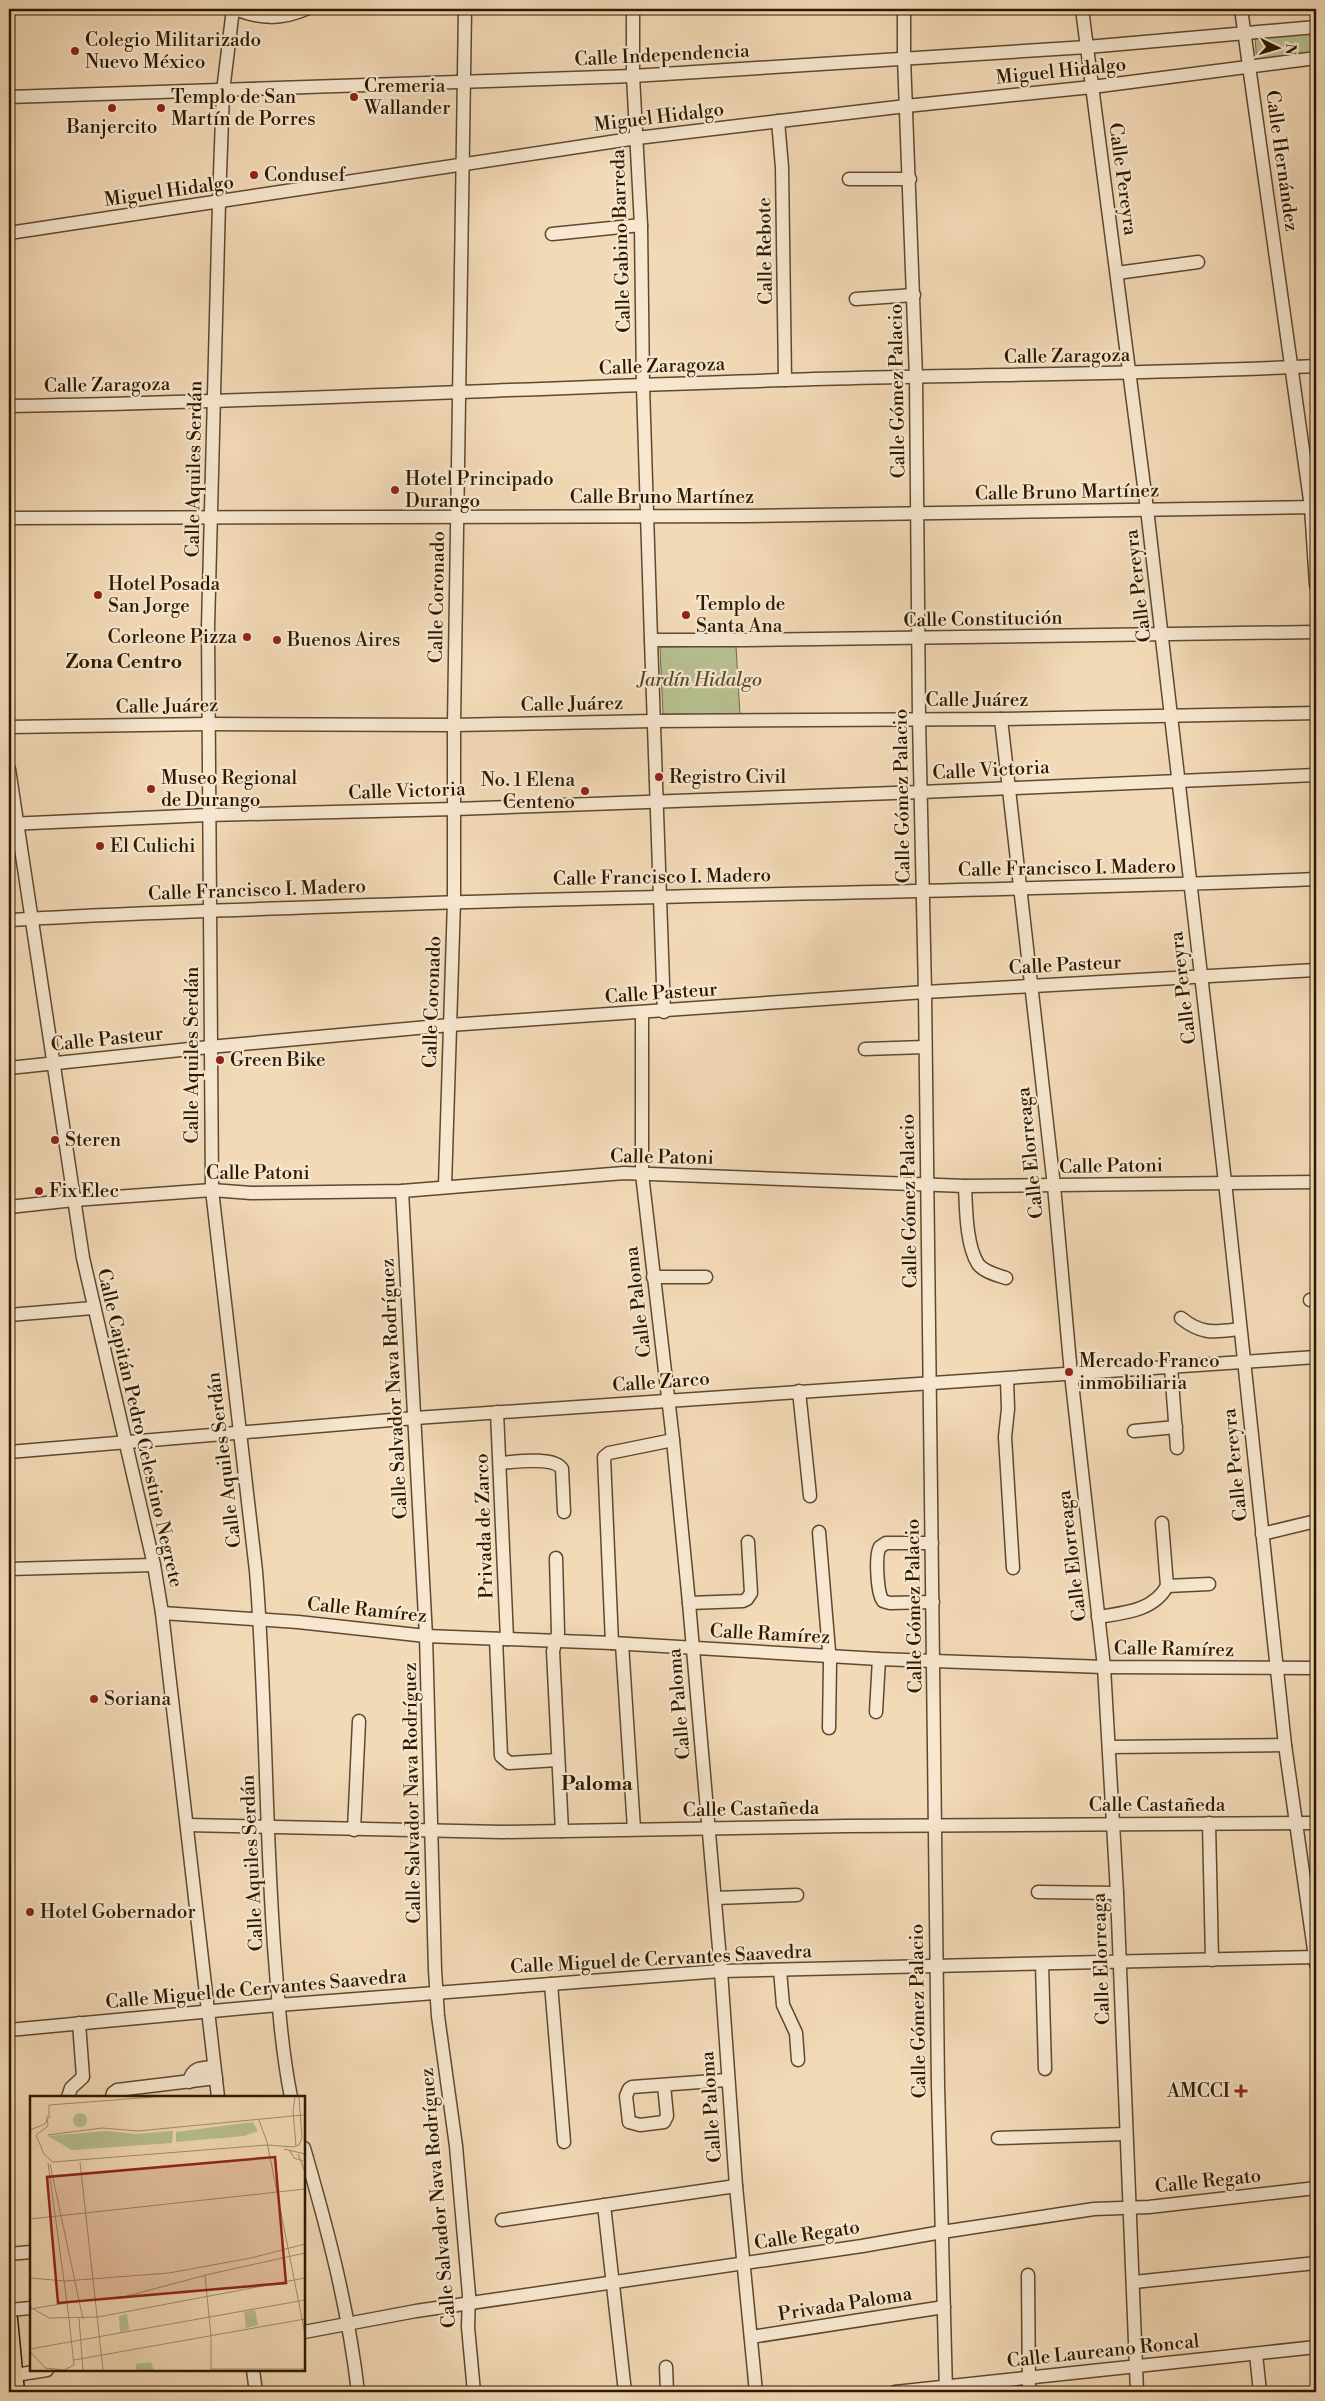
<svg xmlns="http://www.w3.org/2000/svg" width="1325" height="2401" font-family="'Libre Bodoni',serif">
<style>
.green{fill:#b8c091;stroke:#726c48}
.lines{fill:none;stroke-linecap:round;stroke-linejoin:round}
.minor-casing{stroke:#5e492e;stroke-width:15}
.major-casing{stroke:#2c1900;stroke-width:19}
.minor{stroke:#f7e7d0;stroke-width:12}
.major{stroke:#f3dab7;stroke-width:16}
.poi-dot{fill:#8f2418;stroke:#f7e7d0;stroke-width:2}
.labels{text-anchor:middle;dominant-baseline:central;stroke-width:4.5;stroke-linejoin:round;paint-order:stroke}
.poi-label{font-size:19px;fill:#2c1900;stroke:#f7e7d0;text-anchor:start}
.street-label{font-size:19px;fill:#2c1900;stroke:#f7e7d0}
.park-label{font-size:19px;font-style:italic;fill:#564b2c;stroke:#f7e7d0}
.neighbourhood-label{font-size:20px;font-weight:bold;fill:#2c1900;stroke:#f7e7d0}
.inset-road{fill:none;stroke:#a38d6e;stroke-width:1}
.view{fill:#8f2418;fill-opacity:0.15;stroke:#8f2418;stroke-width:2.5}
.inset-edge{fill:none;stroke:#2c1900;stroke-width:2.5}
</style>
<rect width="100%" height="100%" fill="#f3dab7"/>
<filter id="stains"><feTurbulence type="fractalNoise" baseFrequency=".004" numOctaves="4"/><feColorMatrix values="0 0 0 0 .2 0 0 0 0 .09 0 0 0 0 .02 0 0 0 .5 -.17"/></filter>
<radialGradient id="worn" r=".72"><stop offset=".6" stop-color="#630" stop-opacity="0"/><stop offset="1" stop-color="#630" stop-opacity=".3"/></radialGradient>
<g class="green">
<polygon points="1316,32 1316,56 1257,63 1255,38"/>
<polygon points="736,646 740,715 663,714 660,647"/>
</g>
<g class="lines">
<g class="minor-casing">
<g id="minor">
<path d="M233 9 223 91 219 202 208 627 212 1190 256 1571C266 1696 265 1821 274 1946 278 1997 281 2047 291 2097"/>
<path d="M235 9C260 19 281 20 306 9"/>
<polyline points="633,9 633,76 641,225 643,386 651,640 664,1012"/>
<polyline points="904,9 904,58 916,377 919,719 925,992 938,2085 946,2392"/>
<polyline points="1082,9 1147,509 1225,1182 1285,1745 1316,1964"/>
<polyline points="1241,9 1311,507 1316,585"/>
<polyline points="9,97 633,76 1087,47 1316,27"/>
<polyline points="778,121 782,167 785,380"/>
<polyline points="849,179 910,179"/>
<polyline points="9,233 637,138 906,106 1092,87 1316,58"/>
<polyline points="552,234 641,225"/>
<polyline points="1117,273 1198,262"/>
<polyline points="856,299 914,295"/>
<path d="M9 406C267 402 526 388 784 380 961 374 1139 375 1316 366"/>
<polyline points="9,518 744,516 1316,507"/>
<polyline points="651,640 744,640 1316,632"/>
<polyline points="1001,719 1054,1186 1071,1374 1104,1667 1117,1893 1137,2392"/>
<polyline points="9,727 208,724 454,725 653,721 1001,719 1316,713"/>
<polyline points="9,769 83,1258 154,1565 162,1613 218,2097"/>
<polyline points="9,824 208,815 455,809 921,792 1316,775"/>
<path d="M9 920C103 914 197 911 291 908 633 894 975 893 1316 879"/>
<polyline points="642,1013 642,1174 673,1440 689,1603 721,1971 736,2186 756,2392"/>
<polyline points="865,1049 925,1047"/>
<polyline points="9,1068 209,1047 450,1025 925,992 1316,970"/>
<polyline points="445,1186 454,901 454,725 465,9"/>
<path d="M965 1186C966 1208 966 1245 978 1264 984 1272 997 1275 1006 1278"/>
<polyline points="402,1191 426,1636 435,1970 438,2016 456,2146 469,2295 468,2327 474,2392"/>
<polyline points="9,1207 74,1200 212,1190 251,1193 402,1191 624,1173 965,1186 1316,1182"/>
<polyline points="653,1277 706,1277"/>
<polyline points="1310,1300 1316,1299"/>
<polyline points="9,1315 93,1308"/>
<path d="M1181 1318C1202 1335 1214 1332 1240 1329"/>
<polyline points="1171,1368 1177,1448"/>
<polyline points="1007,1379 1008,1409 1005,1437 1013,1568"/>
<polyline points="799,1391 810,1496"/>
<polyline points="497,1412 507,1639"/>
<polyline points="1134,1431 1176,1427"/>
<polyline points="9,1452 415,1418 1316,1357"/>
<path d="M500 1463C514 1462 554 1456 562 1469L564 1512"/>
<polyline points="819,1532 830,1663 829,1728"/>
<polyline points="1262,1534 1316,1521"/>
<path d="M932 1543H886L880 1547C875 1555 877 1593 883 1601L890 1603 933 1602"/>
<polyline points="556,1558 558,1633 553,1651 562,1831"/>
<polyline points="9,1569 154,1565"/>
<polyline points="1167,1586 1209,1584"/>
<polyline points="689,1603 743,1601 747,1599 751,1593 748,1542"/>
<polyline points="162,1613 298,1622 426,1636 612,1643 879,1659 1104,1667 1316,1668"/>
<path d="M1098 1617C1123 1613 1154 1611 1167 1586L1162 1523"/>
<polyline points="496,1639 501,1756 509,1763 558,1760"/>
<polyline points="612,1643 604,1457 609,1453 673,1440"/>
<polyline points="622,1644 634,1829"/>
<polyline points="876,1712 879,1659"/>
<polyline points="1110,1747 1285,1745"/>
<polyline points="1209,1823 1212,1960"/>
<polyline points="187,1825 502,1832 847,1826 1316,1823"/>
<polyline points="354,1830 359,1721"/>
<polyline points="1038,1892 1117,1893"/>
<polyline points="715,1898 797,1895"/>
<polyline points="1042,1964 1045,2069"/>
<polyline points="780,1970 783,2005 796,2033 798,2060"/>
<polyline points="551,1984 564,2142"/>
<polyline points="9,2030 278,2005 721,1971 1316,1957"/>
<path d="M189 2082C192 2067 201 2068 214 2067"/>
<polyline points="664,2085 667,2116 664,2122 640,2125 629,2122 626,2096 629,2089 632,2087 727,2080"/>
<polyline points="68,2097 71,2088 83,2077 79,2023"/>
<polyline points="112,2097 113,2093 117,2090 216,2078"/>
<polyline points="998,2138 1126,2134"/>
<path d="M304 2148C328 2231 348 2306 358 2392"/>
<polyline points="604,2205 625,2392"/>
<polyline points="502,2220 736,2186"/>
<polyline points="9,2254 31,2252"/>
<polyline points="1028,2275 1029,2392"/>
<polyline points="1134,2282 1316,2263"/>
<polyline points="9,2310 31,2308"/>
<polyline points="304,2332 416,2311 862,2246 942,2232 1094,2209 1149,2207 1316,2188"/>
<polyline points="751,2337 944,2307"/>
<polyline points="1256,2354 1260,2392"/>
<polyline points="666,2367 667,2392"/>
<polyline points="253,2370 256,2392"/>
<polyline points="9,2376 47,2370"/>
<polyline points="895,2392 1316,2347"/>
</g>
</g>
<g class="major-casing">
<polyline id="major" points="9,2319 16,2392"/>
</g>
<use href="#minor" class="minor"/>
<use href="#major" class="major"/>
</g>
<g class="poi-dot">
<circle cx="75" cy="51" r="5"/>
<circle cx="354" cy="97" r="5"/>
<circle cx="112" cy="108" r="5"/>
<circle cx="161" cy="108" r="5"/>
<circle cx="254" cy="175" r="5"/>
<circle cx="395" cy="490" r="5"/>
<circle cx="98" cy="595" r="5"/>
<circle cx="686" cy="615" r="5"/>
<circle cx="247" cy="637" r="5"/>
<circle cx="277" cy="640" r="5"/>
<circle cx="659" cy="777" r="5"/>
<circle cx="151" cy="789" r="5"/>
<circle cx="585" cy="791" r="5"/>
<circle cx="100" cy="846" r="5"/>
<circle cx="220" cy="1060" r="5"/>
<circle cx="55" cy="1140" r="5"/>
<circle cx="39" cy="1191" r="5"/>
<circle cx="1069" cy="1372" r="5"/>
<circle cx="94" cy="1699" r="5"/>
<circle cx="30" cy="1912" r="5"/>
<path d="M1238.5 2083.5h5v5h5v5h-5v5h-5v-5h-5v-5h5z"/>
</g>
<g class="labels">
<g class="poi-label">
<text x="85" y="40">Colegio Militarizado<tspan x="85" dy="22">Nuevo México</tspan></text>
<text x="364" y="86">Cremeria<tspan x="364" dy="22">Wallander</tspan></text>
<text x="171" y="97">Templo de San<tspan x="171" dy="22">Martín de Porres</tspan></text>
<text x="112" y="127" text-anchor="middle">Banjercito</text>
<text x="264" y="175">Condusef</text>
<text x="405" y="479">Hotel Principado<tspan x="405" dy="22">Durango</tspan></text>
<text x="108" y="584">Hotel Posada<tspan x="108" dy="22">San Jorge</tspan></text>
<text x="696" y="604">Templo de<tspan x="696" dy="22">Santa Ana</tspan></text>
<text x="237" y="637" text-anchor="end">Corleone Pizza</text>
<text x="287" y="640">Buenos Aires</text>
<text x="669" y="777">Registro Civil</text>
<text x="161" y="778">Museo Regional<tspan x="161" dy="22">de Durango</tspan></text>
<text x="575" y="780" text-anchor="end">No. 1 Elena<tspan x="575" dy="22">Centeno</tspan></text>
<text x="110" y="846">El Culichi</text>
<text x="230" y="1060">Green Bike</text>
<text x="65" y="1140">Steren</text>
<text x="49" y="1191">Fix Elec</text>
<text x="1079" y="1361">Mercado Franco<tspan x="1079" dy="22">inmobiliaria</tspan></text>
<text x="104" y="1699">Soriana</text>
<text x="40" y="1912">Hotel Gobernador</text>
<text x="1230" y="2091" text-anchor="end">AMCCI</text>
</g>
<g class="street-label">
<text transform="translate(662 55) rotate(-3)">Calle Independencia</text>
<text transform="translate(1061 71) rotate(-6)">Miguel Hidalgo</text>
<text transform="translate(659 117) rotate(-7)">Miguel Hidalgo</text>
<text transform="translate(1282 161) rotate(82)">Calle Hernández</text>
<text transform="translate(1123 179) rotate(82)">Calle Pereyra</text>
<text transform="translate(169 191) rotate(-8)">Miguel Hidalgo</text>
<text transform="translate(621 241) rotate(-92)">Calle Gabino Barreda</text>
<text transform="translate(765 251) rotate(-91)">Calle Rebote</text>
<text transform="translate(1067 356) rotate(-1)">Calle Zaragoza</text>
<text transform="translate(662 366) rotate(-2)">Calle Zaragoza</text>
<text transform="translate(107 385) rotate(-1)">Calle Zaragoza</text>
<text transform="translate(897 391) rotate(-91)">Calle Gómez Palacio</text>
<text transform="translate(194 469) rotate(-89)">Calle Aquiles Serdán</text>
<text transform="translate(1067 492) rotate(-1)">Calle Bruno Martínez</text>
<text x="662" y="497">Calle Bruno Martínez</text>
<text transform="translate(1138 586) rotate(-97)">Calle Pereyra</text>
<text transform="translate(437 597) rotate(-89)">Calle Coronado</text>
<text transform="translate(983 619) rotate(-1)">Calle Constitución</text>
<text x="977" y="700">Calle Juárez</text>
<text transform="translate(572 704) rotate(-1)">Calle Juárez</text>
<text transform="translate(167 706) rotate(-1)">Calle Juárez</text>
<text transform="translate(991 770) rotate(-3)">Calle Victoria</text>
<text transform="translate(407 791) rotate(-2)">Calle Victoria</text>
<text transform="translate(902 796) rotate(-91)">Calle Gómez Palacio</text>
<text transform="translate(1067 868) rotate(-1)">Calle Francisco I. Madero</text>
<text transform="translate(662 877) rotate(-1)">Calle Francisco I. Madero</text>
<text transform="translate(257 890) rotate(-2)">Calle Francisco I. Madero</text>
<text transform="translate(1065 965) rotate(-3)">Calle Pasteur</text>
<text transform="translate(1183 988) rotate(-97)">Calle Pereyra</text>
<text transform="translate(661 993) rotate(-4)">Calle Pasteur</text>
<text transform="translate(432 1002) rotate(-88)">Calle Coronado</text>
<text transform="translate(107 1039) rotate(-6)">Calle Pasteur</text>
<text transform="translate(192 1055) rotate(-90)">Calle Aquiles Serdán</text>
<text transform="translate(1030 1153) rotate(-96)">Calle Elorreaga</text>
<text transform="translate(662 1157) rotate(1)">Calle Patoni</text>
<text transform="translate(1111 1166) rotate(-1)">Calle Patoni</text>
<text x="258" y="1173">Calle Patoni</text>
<text transform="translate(909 1201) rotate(-91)">Calle Gómez Palacio</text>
<text transform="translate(638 1302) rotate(-97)">Calle Paloma</text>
<text transform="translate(661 1382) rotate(-4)">Calle Zarco</text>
<text transform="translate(394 1389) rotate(-93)">Calle Salvador Nava Rodríguez</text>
<text transform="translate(140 1428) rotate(77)">Calle Capitán Pedro Celestino Negrete</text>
<text transform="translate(224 1460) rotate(-97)">Calle Aquiles Serdán</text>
<text transform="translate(1235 1465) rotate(-96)">Calle Pereyra</text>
<text transform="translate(484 1526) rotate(-92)">Privada de Zarco</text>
<text transform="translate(1072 1556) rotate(-97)">Calle Elorreaga</text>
<text transform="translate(914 1606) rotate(-91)">Calle Gómez Palacio</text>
<text transform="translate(367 1610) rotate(6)">Calle Ramírez</text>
<text transform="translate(770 1634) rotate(3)">Calle Ramírez</text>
<text transform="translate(1174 1649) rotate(1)">Calle Ramírez</text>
<text transform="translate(679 1704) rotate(-95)">Calle Paloma</text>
<text transform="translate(412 1793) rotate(-91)">Calle Salvador Nava Rodríguez</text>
<text x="1157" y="1805">Calle Castañeda</text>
<text transform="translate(751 1809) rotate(-1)">Calle Castañeda</text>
<text transform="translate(252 1863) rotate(-93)">Calle Aquiles Serdán</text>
<text transform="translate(661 1959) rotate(-3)">Calle Miguel de Cervantes Saavedra</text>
<text transform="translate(1101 1959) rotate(-92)">Calle Elorreaga</text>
<text transform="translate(256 1989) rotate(-5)">Calle Miguel de Cervantes Saavedra</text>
<text transform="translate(918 2011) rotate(-91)">Calle Gómez Palacio</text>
<text transform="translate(711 2107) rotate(-94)">Calle Paloma</text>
<text transform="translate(1208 2181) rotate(-6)">Calle Regato</text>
<text transform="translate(438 2198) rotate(-95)">Calle Salvador Nava Rodríguez</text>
<text transform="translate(807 2235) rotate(-9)">Calle Regato</text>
<text transform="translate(845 2304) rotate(-9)">Privada Paloma</text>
<text transform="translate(1103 2351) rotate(-6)">Calle Laureano Roncal</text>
</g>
<g class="park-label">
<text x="700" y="680">Jardín Hidalgo</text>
</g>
<g class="neighbourhood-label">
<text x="124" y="662">Zona Centro</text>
<text x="597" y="1784">Paloma</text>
</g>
</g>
<g transform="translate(30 2096)">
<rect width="275" height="275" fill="#f3dab7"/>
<path d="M43 24a7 7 0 1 1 14 0a7 7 0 1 1-14 0ZM223 26 228 35 214 40 146 46V36ZM77 35 106 38 143 35 142 47 42 54 18 40ZM225 214 228 229 216 232 214 216ZM97 218 99 234 90 236 89 220ZM121 266 124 274H106V268Z" fill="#b8c091"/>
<path class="inset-road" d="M265 1 263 15 266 50M17 20 18 30 6 39 14 58 23 66 237 49 263 51 269 49 272 42 269 1M19 23V9L123 1M229 24 237 46 275 238M0 34 15 28 18 22M18 39 72 32 108 35 273 19M254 53 275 58M260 55 264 62 273 65M268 58 275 76M50 66 73 274M18 67 37 207 97 200 180 178 275 157M20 68 53 223M0 123 275 93M175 179 181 240V274M0 182 35 185 139 177 221 162 275 148M0 211 19 222 68 221 275 182M0 213 37 207 39 223M49 222 53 274M0 253 275 204M0 255 15 272 34 274M44 264 275 223M181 273H275M34 274 44 269 39 223"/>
<path class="view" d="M245 61 256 187 28 207 17 81Z"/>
<rect width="275" height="275" class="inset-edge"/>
</g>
<rect width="1325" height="2401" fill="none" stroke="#f3dab7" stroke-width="30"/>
<rect x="10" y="10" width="1305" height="2381" fill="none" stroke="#2c1900" stroke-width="2.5"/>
<rect x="15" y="15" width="1295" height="2371" fill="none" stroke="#2c1900"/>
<g transform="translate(1278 48) rotate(95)" stroke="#f7e7d0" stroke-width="4" paint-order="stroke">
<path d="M0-4L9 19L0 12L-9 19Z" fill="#2c1900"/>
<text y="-8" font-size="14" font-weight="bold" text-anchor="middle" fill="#2c1900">N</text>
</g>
<rect width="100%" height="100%" filter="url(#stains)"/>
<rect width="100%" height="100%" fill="url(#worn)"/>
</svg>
